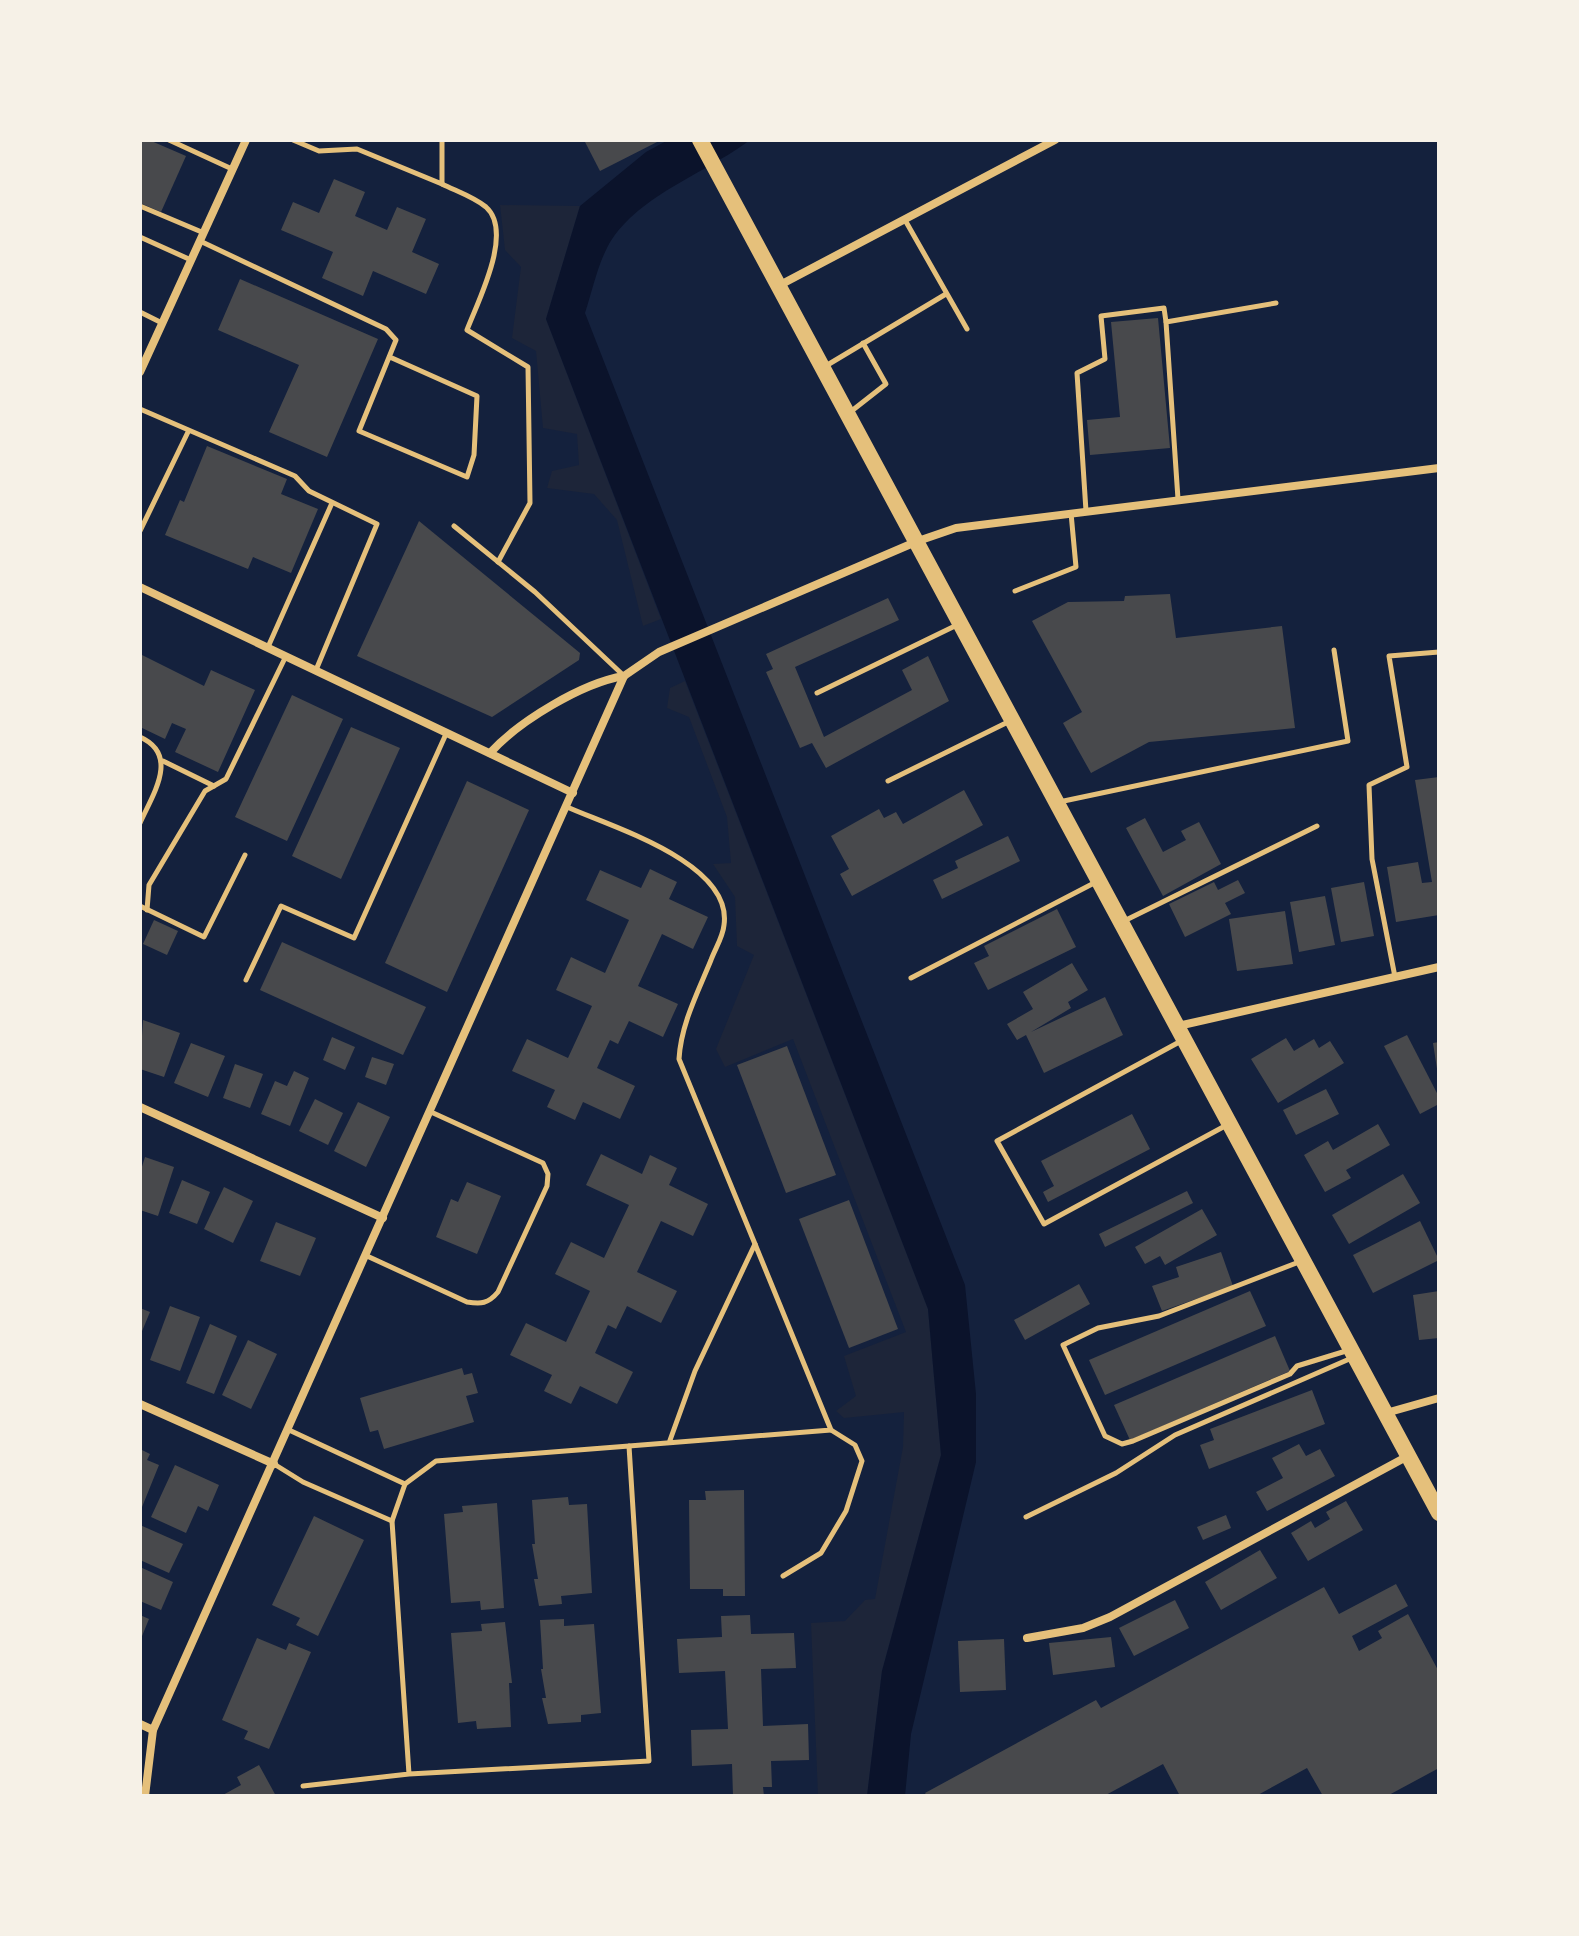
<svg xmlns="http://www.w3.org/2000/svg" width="1579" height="1936" font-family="Cabin,sans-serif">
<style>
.green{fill:#1d2539}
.water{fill:#0b132b}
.building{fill:#48494c}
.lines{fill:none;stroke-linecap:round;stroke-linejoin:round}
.service{stroke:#e5c07b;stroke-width:5}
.minor{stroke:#e5c07b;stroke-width:8}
.primary{stroke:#e5c07b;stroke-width:16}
</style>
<rect width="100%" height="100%" fill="#14213d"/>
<g class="green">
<polygon points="500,205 580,206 546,319 661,619 643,626 617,520 594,494 547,488 552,471 579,465 577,434 543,428 536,351 512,338 521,267 505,250"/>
<polygon points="685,681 928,1309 941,1455 882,1671 867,1796 818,1796 811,1623 845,1621 865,1600 875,1599 903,1447 904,1412 844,1418 836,1411 856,1396 844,1356 906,1332 793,1039 725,1067 716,1049 754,955 737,946 735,897 713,864 731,863 727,817 689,717 667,708 670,688"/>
</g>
<path class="water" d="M668 140H750C707 173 633 197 607 248 597 267 592 292 585 313L965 1285 976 1394V1462L911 1734 905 1796H867L882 1671 941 1455 928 1309 546 319 580 206 646 152Z"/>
<g class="building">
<polygon points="140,140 149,140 186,156 161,212 140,203"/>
<polygon points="584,140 661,140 600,171"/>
<polygon points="334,179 365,192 355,216 387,230 397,207 426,219 412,252 439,264 426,294 373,271 363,296 322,278 333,252 281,230 293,202 319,213"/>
<polygon points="240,279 378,339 327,457 269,432 299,365 218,330"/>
<polygon points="1158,318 1170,448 1090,455 1087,420 1120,417 1111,322"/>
<polygon points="207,446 287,479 281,494 318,509 291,573 253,557 248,569 165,535 180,500 184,502"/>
<polygon points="419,521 580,653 579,660 492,717 357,656"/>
<polygon points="1170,594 1176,638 1282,626 1295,728 1149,742 1091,773 1063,723 1082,712 1032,621 1068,602 1124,601 1125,596"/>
<polygon points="888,598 899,620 795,667 824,737 912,690 902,670 928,656 949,701 826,768 812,743 800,748 766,672 773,669 766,654"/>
<polygon points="140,654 204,686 211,670 255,690 218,772 175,752 186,729 172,723 165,739 140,727"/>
<polygon points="292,695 343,719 287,841 235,817"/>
<polygon points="351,727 400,748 341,879 292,856"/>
<polygon points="1439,777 1439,915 1396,922 1387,867 1418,862 1422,883 1432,882 1415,780"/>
<polygon points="467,781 529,810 447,992 385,963"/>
<polygon points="964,790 983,825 852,896 840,874 849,869 831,836 879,809 884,818 896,812 903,824"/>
<polygon points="1145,818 1163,852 1186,840 1181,831 1199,822 1221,864 1163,896 1126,828"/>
<polygon points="1008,836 1020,861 942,899 933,880 958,868 955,861"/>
<polygon points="650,869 677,882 669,899 708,917 693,949 662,934 638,986 678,1004 663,1037 629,1021 618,1044 610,1040 597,1068 635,1086 620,1119 583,1102 575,1120 547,1107 555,1090 512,1071 527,1039 568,1058 592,1006 556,990 571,957 605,973 629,920 586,900 600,870 641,888"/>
<polygon points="1238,880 1245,893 1225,903 1231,914 1185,937 1169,904 1214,882 1218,890"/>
<polygon points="1364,882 1374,936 1341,942 1331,888"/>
<polygon points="1325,896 1335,945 1299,952 1290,902"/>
<polygon points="1057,909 1076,947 988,990 974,963 989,956 984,946"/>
<polygon points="1285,911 1293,964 1237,971 1229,919"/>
<polygon points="154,920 178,931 167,955 143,944"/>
<polygon points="282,942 426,1007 403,1055 260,990"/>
<polygon points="1072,963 1088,990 1068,1002 1071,1008 1031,1032 1105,997 1123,1035 1044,1073 1026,1035 1017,1040 1007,1024 1033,1009 1023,992"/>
<polygon points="143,1020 180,1033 164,1077 140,1069"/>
<polygon points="1407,1035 1439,1097 1439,1104 1420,1114 1384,1046"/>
<polygon points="332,1037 355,1047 345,1070 323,1060"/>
<polygon points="1286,1038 1294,1051 1314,1039 1319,1048 1330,1041 1344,1063 1278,1103 1251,1059"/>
<polygon points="1439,1042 1439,1069 1437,1069 1433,1043"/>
<polygon points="191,1043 225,1056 208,1097 174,1083"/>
<polygon points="787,1046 836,1175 786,1193 737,1065"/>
<polygon points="372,1057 394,1064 386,1085 365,1077"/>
<polygon points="235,1064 263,1074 250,1108 223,1098"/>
<polygon points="294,1071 309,1078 290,1126 261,1114 275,1081 287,1086"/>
<polygon points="1326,1089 1339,1114 1296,1135 1283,1110"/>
<polygon points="315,1099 343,1113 328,1145 299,1131"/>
<polygon points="358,1102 390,1117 366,1167 334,1151"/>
<polygon points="1132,1114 1150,1149 1048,1202 1043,1192 1054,1186 1041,1161"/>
<polygon points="1378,1124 1390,1145 1346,1170 1351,1178 1325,1192 1304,1155 1328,1141 1333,1150"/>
<polygon points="601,1154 642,1174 650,1155 677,1168 669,1185 708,1204 693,1236 661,1221 637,1272 677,1291 661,1323 627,1306 616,1329 608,1325 595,1353 633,1372 617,1404 580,1386 571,1404 544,1391 552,1375 510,1355 526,1323 566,1342 590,1291 555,1274 571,1242 604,1258 629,1205 586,1185"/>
<polygon points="145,1157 174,1167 158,1216 140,1210 140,1173"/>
<polygon points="1403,1174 1420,1203 1349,1244 1332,1215"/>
<polygon points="182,1180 210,1192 197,1224 169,1213"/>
<polygon points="467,1182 501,1196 477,1254 436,1237 451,1199 458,1202"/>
<polygon points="224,1187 253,1201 233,1243 204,1229"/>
<polygon points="1187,1191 1193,1203 1105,1247 1099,1234"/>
<polygon points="849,1200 898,1329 849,1348 799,1219"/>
<polygon points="1202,1209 1217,1235 1165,1265 1160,1256 1145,1264 1135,1247"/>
<polygon points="1420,1221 1439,1260 1373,1293 1353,1255"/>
<polygon points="276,1222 316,1238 300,1276 260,1261"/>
<polygon points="1221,1252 1233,1286 1162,1311 1152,1286 1179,1277 1176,1267"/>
<polygon points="1079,1284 1090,1304 1025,1340 1014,1320"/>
<polygon points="1250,1291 1266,1326 1105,1395 1089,1360"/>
<polygon points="1439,1291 1439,1338 1419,1340 1413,1295"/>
<polygon points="170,1306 200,1317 180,1371 150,1360"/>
<polygon points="140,1308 150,1312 140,1336"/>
<polygon points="210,1324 237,1336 214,1394 186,1383"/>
<polygon points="1275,1336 1290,1371 1130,1440 1114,1405"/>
<polygon points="248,1340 277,1354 251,1409 222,1395"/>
<polygon points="462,1368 464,1375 472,1373 478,1393 466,1396 474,1422 384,1449 378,1430 370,1432 360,1398"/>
<polygon points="1312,1390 1325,1424 1209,1469 1200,1445 1214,1440 1210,1429"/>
<polygon points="1299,1444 1306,1456 1320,1449 1335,1476 1267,1511 1256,1492 1283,1478 1272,1458"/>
<polygon points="140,1449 150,1454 147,1460 159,1465 140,1512"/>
<polygon points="175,1465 219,1485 208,1511 198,1506 186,1533 151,1517"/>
<polygon points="744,1490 745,1596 723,1596 723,1589 690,1589 689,1500 706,1500 705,1491"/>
<polygon points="568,1497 569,1505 587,1504 592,1593 561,1596 562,1604 539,1606 534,1579 538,1579 532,1544 535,1544 532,1500"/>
<polygon points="1346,1501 1363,1530 1308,1561 1291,1533 1311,1521 1315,1528 1330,1519 1326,1512"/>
<polygon points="497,1503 504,1608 481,1610 480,1601 451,1603 444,1514 463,1512 462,1506"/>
<polygon points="1226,1515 1231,1528 1203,1540 1197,1527"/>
<polygon points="314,1516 364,1540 318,1636 296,1625 300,1618 272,1605"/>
<polygon points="140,1525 183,1544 169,1573 140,1560"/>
<polygon points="1260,1550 1277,1578 1221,1610 1205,1582"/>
<polygon points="140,1567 173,1582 161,1610 140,1601"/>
<polygon points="1396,1584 1408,1606 1352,1636 1359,1651 1382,1638 1378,1631 1408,1614 1439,1672 1439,1768 1387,1796 1323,1796 1307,1768 1256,1796 1180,1796 1163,1764 1104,1796 927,1796 925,1793 1096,1700 1101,1708 1324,1587 1339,1614"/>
<polygon points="1175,1600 1189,1628 1134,1656 1119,1628"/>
<polygon points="140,1615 149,1619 140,1641"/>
<polygon points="750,1615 751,1634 794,1633 796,1668 761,1669 763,1726 808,1724 809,1760 771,1761 772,1787 763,1787 764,1796 733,1796 732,1764 692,1766 691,1730 728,1729 725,1671 679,1673 677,1639 722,1637 721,1616"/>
<polygon points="564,1619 564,1626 594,1624 601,1713 581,1715 581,1722 548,1724 542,1698 546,1698 541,1669 543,1669 540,1620"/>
<polygon points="505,1622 512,1683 509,1683 511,1727 477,1729 476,1721 458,1723 451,1633 482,1631 481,1624"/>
<polygon points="1111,1637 1115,1667 1053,1675 1049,1643"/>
<polygon points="257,1638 286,1650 289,1643 311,1652 269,1749 244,1739 248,1731 222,1720"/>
<polygon points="1004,1639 1006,1690 960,1692 958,1641"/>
<polygon points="259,1765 276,1796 221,1796 241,1785 237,1777"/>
</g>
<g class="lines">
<g class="service">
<polyline points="169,140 232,169"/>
<polyline points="293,140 319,151 357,149 442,184 442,140"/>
<path d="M442 184C456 191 474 197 486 207 514 232 478 301 467 330L528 367 530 503 498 562"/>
<polyline points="140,206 204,233"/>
<polyline points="905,220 967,329"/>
<polyline points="140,237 191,260"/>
<polyline points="200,241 386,329 396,340 359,431 467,477 474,455 477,396 392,358"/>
<polyline points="140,312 162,323"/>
<polyline points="824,367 946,294"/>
<polyline points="140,409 295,476 309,491 377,524 316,670"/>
<polyline points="849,413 886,384 863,343"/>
<polyline points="1178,499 1166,322 1276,303"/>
<polyline points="1086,511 1077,373 1105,359 1101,316 1164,308 1166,322"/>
<polyline points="454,526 535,592 623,675"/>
<polyline points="140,531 188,432"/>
<polyline points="1015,591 1076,567 1071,513"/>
<polyline points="268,647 332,503"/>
<polyline points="817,693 957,625"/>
<path d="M140 737C180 755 153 794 140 823"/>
<polyline points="163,761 214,786"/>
<polyline points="888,781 1008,722"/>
<polyline points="1059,802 1348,741 1334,650"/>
<path d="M567 807C612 827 733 863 724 925 723 937 715 949 711 960 698 992 681 1024 679 1059L755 1244"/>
<polyline points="140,906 204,937 245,855"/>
<polyline points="147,910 149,885 205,791 226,779 286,656"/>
<polyline points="1124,921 1317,826"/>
<polyline points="1395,977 1372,859 1369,785 1407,767 1389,656 1439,652"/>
<polyline points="911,978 1098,881"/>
<polyline points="246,980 281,906 354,938 446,734"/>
<polyline points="1183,1040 997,1141 1044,1224 1225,1126"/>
<path d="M367 1256 467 1302C481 1304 488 1304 498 1292L547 1186 548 1174 543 1163 431 1112"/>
<polyline points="1299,1262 1159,1316 1098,1328 1063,1345 1105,1436 1122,1444 1133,1441 1290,1374 1297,1366 1346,1351"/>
<polyline points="289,1430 405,1484"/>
<polyline points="629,1446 831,1430 755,1244 695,1371 669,1443"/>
<polyline points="274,1464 303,1482 392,1521"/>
<polyline points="1026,1517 1116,1473 1175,1435 1354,1357"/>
<polyline points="783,1576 821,1553 846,1511 862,1461 855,1445 831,1430"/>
<polyline points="303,1786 409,1774 649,1761 629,1446 436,1461 405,1484 392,1521 409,1774"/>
</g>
<g class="minor">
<polyline points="780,285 1055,140"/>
<polyline points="140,372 246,140"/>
<polyline points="140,587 573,793"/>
<path d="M490 753C519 721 582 683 624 676"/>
<polyline points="1178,1026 1439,967"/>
<polyline points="140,1107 383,1218"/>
<polyline points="140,1404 274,1464"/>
<polyline points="1386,1413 1439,1398"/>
<polyline points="1027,1638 1083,1628 1110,1617 1408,1456"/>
<polyline points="140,1724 153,1730"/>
<polyline points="145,1796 153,1730 624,676 659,652 918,541 956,528 1439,468"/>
</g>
<polyline class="primary" points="700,140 1439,1513"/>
</g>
<rect width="1579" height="1936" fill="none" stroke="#f6f1e7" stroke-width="284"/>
</svg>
